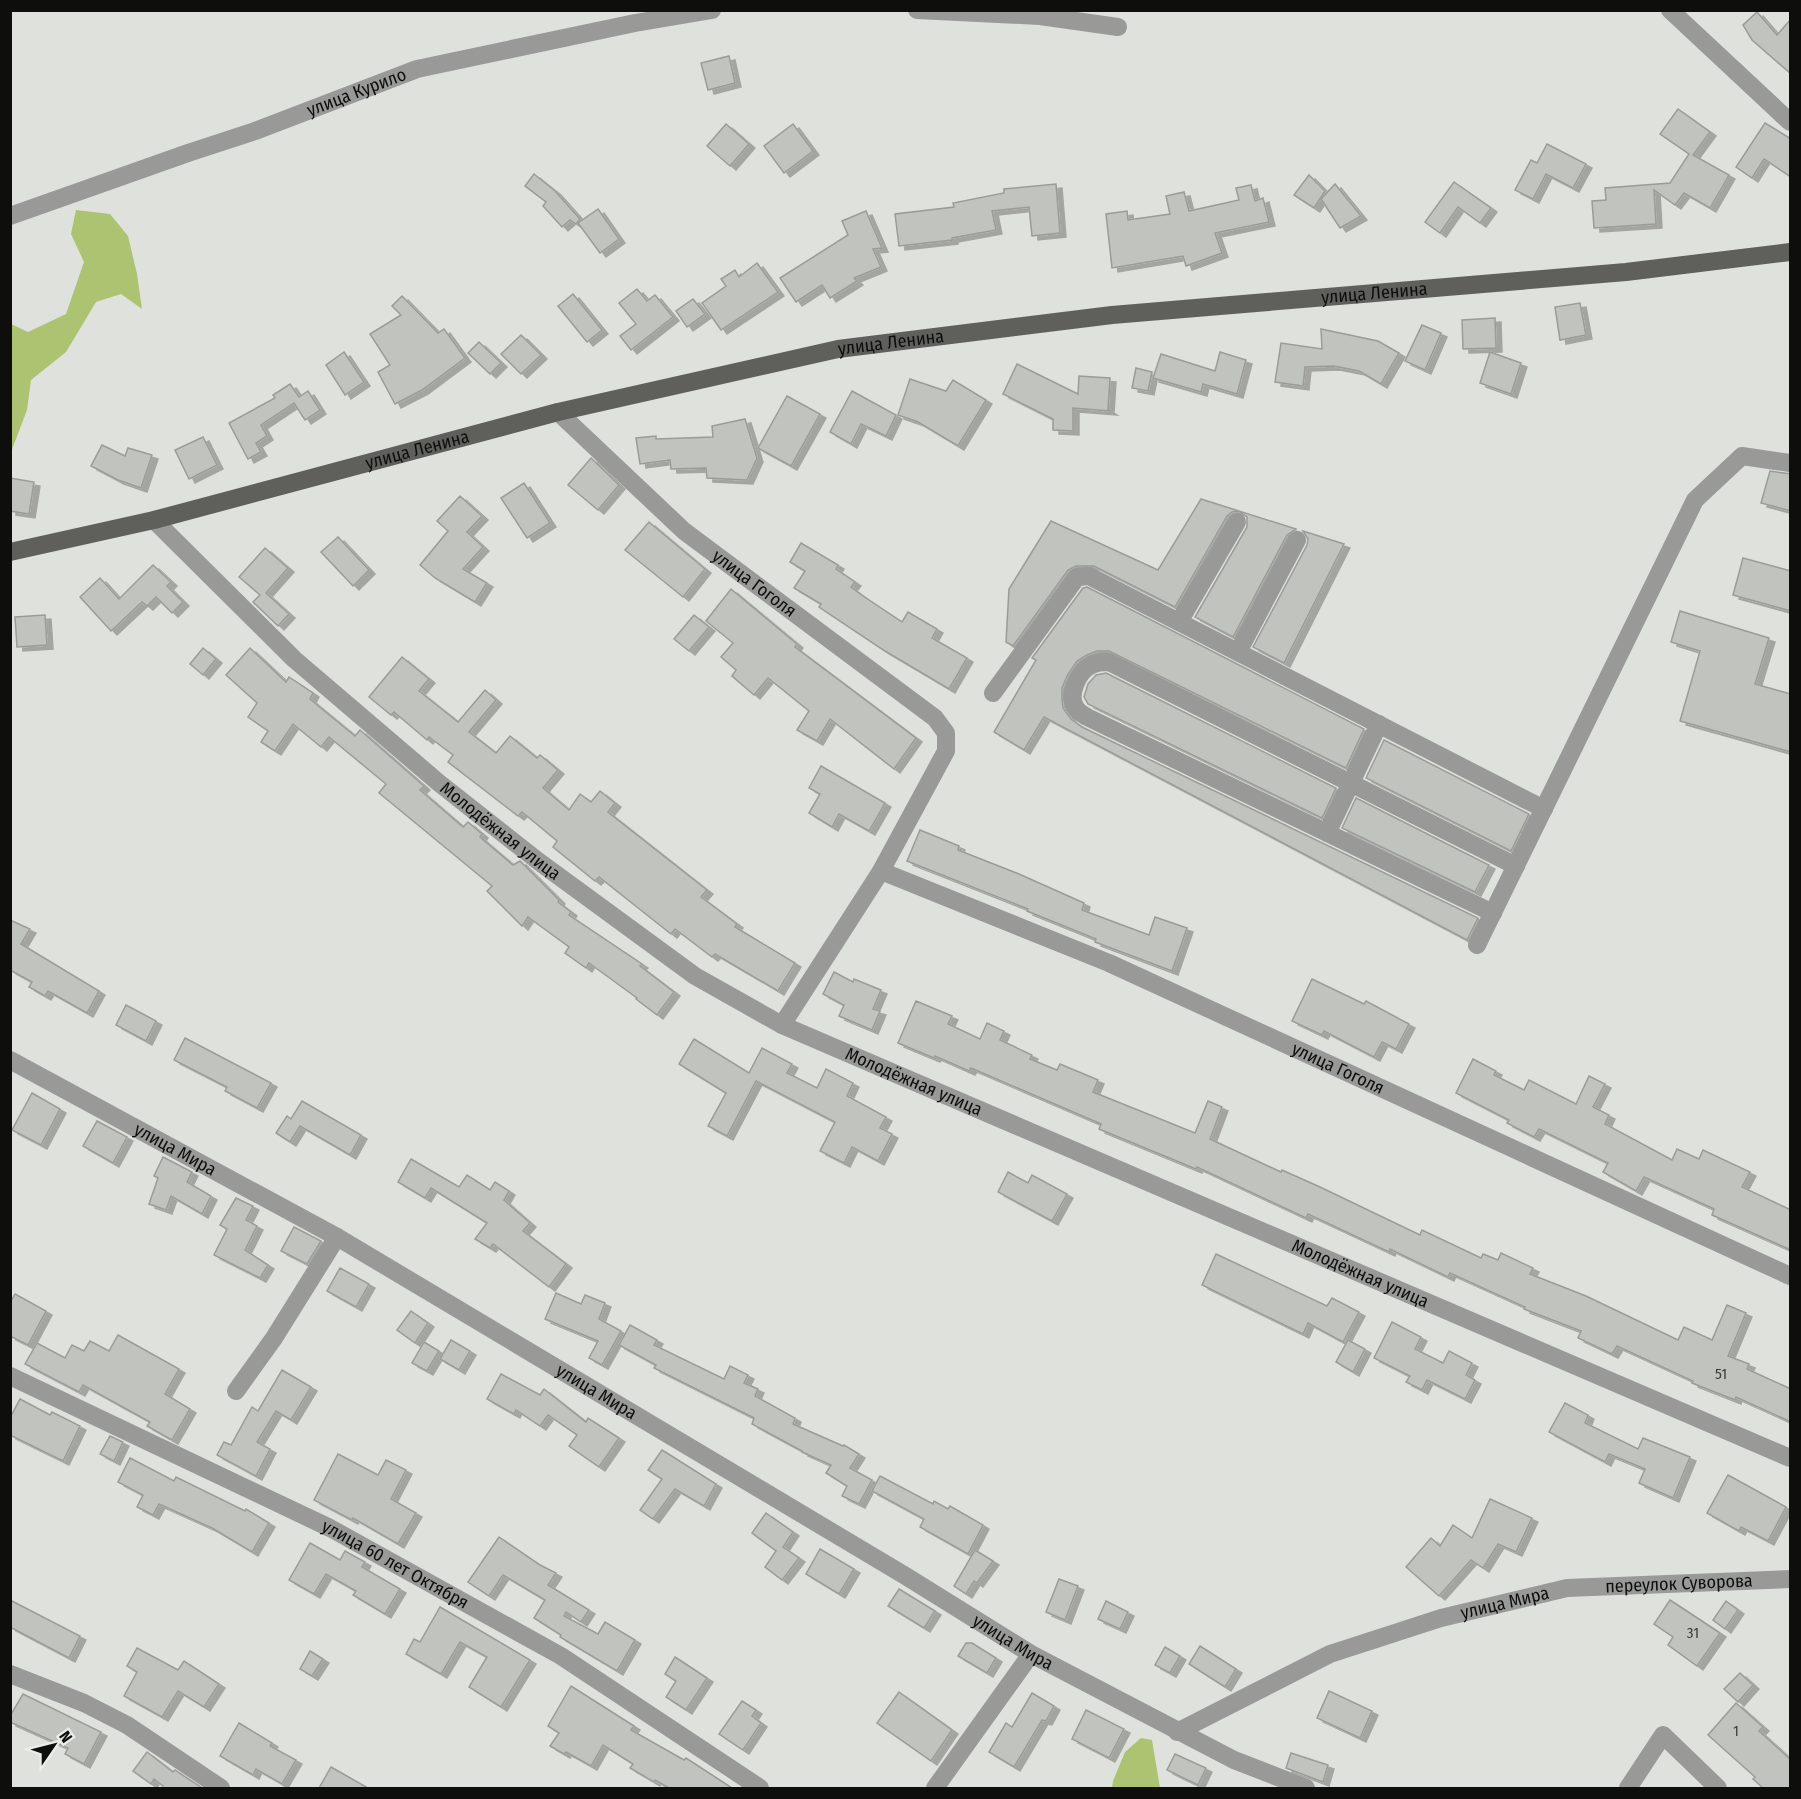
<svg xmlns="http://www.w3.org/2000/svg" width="1801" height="1799" font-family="'Fira Sans Condensed',sans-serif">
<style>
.green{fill:#acc372}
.building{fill:#c1c3be;stroke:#9b9c97;stroke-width:1.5;filter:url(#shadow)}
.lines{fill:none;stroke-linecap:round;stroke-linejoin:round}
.minor{stroke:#999a98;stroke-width:18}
.major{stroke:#5f605c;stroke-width:18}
.labels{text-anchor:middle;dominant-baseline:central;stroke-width:4.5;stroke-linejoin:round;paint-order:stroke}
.number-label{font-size:15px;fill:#3b3c39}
.street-label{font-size:18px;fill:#0e0f0d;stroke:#eceee9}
</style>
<defs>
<filter id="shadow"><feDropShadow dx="6" dy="4" stdDeviation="0" flood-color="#0004"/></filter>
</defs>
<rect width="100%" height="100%" fill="#dfe1dc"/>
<g class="green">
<polygon points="76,210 110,214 128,236 137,274 142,309 121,294 96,302 66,352 31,380 27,410 11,452 11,324 28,332 66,314 84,262 71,234"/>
<polygon points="1141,1738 1152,1740 1160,1788 1112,1788 1113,1781 1125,1752"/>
</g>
<g class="building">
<polygon points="1757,12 1777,35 1791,19 1791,74 1752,40 1743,25"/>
<polygon points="729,56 735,83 708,90 701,63"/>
<polygon points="1678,109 1710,132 1693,155 1729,175 1710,208 1684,193 1675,205 1654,190 1656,224 1594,228 1592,201 1606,200 1605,188 1670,183 1689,154 1660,134"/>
<polygon points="1765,123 1791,139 1791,177 1764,159 1752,178 1736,167"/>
<polygon points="726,124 749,144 730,166 707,146"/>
<polygon points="793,124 813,151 784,173 764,146"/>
<polygon points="1547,144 1586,164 1573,188 1546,174 1533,199 1515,190 1531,160 1537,163"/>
<polygon points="534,174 555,191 580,219 576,224 570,220 562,227 543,206 546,202 525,186"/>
<polygon points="1309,175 1325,191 1314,208 1294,195"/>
<polygon points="1454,182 1491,208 1480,223 1458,207 1440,233 1425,222"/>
<polygon points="1056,184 1060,233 1032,236 1029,207 992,211 996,230 952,238 952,240 899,246 895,214 954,207 953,203 1004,193 1004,189"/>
<polygon points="1335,184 1361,216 1340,228 1321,199"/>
<polygon points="1251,185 1255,201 1263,198 1269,222 1215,233 1222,253 1186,266 1183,256 1112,268 1106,214 1127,211 1128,220 1170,214 1166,196 1184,192 1189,211 1239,200 1236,188"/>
<polygon points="598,209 619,239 600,253 578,223"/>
<polygon points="866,211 882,248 873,249 881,267 854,278 857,281 830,298 822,285 796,302 780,278 848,235 842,221"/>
<polygon points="757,263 778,292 721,330 702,303 726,286 721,279 735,270 739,277"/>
<polygon points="637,289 647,301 655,295 673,317 631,350 620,336 636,324 619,303"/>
<polygon points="573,294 602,330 587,342 558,306"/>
<polygon points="402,296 438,333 444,329 465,358 422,390 395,404 378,372 390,365 370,334 401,315 392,306"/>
<polygon points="693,299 705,314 687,327 676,311"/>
<polygon points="1580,303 1586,335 1560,340 1555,307"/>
<polygon points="1495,318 1496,348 1463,349 1462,320"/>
<polygon points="1422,325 1441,333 1425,370 1405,361"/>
<polygon points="1321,329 1378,341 1399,353 1381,384 1359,371 1334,366 1305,367 1303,386 1275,382 1281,343 1322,349"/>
<polygon points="521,335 541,355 521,374 501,354"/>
<polygon points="479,342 501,363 490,374 468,353"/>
<polygon points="344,352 364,382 345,395 326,365"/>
<polygon points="1220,352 1246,360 1237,394 1203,384 1201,392 1153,378 1161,354 1215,371"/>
<polygon points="1490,352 1521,363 1511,394 1480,383"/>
<polygon points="1017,364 1078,394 1079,376 1110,378 1108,409 1111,411 1073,408 1073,431 1053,430 1053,419 1003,394"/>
<polygon points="1136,368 1152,372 1148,391 1132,388"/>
<polygon points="910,379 946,391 953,380 986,400 958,446 918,422 898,415"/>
<polygon points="290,384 299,397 308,391 320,410 305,420 294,403 261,425 267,436 256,443 261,452 248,459 229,423 275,398 273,395"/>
<polygon points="852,391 896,415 886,436 861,424 851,444 830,432"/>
<polygon points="787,396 820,414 791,466 758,448"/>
<polygon points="745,419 757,458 747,480 707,478 706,468 671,469 670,460 640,464 636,438 656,436 656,439 713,437 712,426"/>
<polygon points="203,437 217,465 189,479 175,450"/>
<polygon points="102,445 125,456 128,448 152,455 141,488 118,480 91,466"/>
<polygon points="591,458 619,485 598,510 568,485"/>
<polygon points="1770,471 1791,474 1791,511 1761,503"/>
<polygon points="10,478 34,482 29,514 10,511"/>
<polygon points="524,483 550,523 527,538 501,498"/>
<polygon points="460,496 482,516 467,532 483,547 463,569 487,583 475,602 435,578 420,565 448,531 437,521"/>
<polygon points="1201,499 1296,529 1287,535 1233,637 1195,617 1247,527 1247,517 1238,511 1232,512 1227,516 1175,607 1094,566 1076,566 1068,570 1013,646 1006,642 1009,589 1051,521 1158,570"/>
<polygon points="649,522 705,569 683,597 625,550"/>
<polygon points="1303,531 1344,544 1284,663 1253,647 1307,545 1308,539"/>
<polygon points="338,537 369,570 353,586 321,552"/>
<polygon points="801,543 838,565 836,569 855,582 851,587 863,596 902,622 908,612 937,629 932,638 967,658 949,689 885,651 819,607 821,604 794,588 805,571 790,562"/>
<polygon points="265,548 288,568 266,593 289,614 278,626 253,602 260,595 239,577"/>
<polygon points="1743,558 1791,571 1791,611 1733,595"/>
<polygon points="153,565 171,582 167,586 183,602 172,613 156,597 147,606 142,602 111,631 80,597 100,578 119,599"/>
<polygon points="1087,587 1364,729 1346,768 1109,651 1097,651 1087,655 1077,661 1068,674 1062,688 1062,699 1063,708 1071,719 1082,727 1478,918 1467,940 1044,717 1024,750 994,732 1036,660 1032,658 1083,588"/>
<polygon points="731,589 797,644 795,647 916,738 894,769 830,719 817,741 797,730 809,711 768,678 754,695 732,676 736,670 721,657 733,643 706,621"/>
<polygon points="1680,611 1769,638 1755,684 1791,694 1791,752 1680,721 1700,651 1671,642"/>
<polygon points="45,615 47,645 17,647 15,617"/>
<polygon points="694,615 709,627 689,651 674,639"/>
<polygon points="203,648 216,659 203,675 190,664"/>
<polygon points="250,648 286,682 289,677 313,693 310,699 355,736 360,730 424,786 420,790 463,827 468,822 482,834 480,837 513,865 520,861 559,900 558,902 571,912 569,915 642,964 640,966 674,992 657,1015 636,999 637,998 589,963 586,968 565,953 569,947 528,917 522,926 487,891 492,886 379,793 386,784 329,737 321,747 293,724 275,751 261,742 268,731 248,717 257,703 226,675"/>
<polygon points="402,657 429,679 419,691 458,722 485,690 496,700 469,732 496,753 510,736 537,758 540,755 558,770 543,788 569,810 580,794 591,802 600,791 615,803 608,812 707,890 701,897 737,924 735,927 795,963 778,991 715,954 712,957 675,929 671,934 599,877 595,881 553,847 557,841 522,812 518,816 448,762 453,755 429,737 427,740 394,712 391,715 369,697"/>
<polygon points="1106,673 1336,788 1322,818 1088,704 1084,697 1088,684 1096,675"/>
<polygon points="1384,740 1529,814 1511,851 1366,778"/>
<polygon points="821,766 885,803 869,831 839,814 832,827 809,813 820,794 809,788"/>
<polygon points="1356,798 1489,865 1475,892 1342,828"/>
<polygon points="920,830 959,846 958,850 1019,874 1084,903 1082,910 1149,935 1155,917 1187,928 1172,971 1095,942 1096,939 1027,911 1028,909 907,861"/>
<polygon points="10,920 30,929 21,944 99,991 87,1013 48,991 45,996 29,987 32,982 10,970"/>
<polygon points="834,972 853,982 854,979 881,990 873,1009 880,1011 872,1030 839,1016 844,1005 823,994"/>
<polygon points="1312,979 1364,1004 1366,1001 1409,1024 1396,1049 1382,1042 1374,1057 1324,1031 1322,1035 1292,1021"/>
<polygon points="916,1001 952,1016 948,1024 980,1039 987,1023 1004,1031 1000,1040 1032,1055 1030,1059 1057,1070 1060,1064 1098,1080 1093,1092 1195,1133 1208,1101 1222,1107 1210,1139 1281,1172 1282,1170 1320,1187 1420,1235 1422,1230 1481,1258 1483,1254 1498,1260 1501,1253 1533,1268 1530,1274 1586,1296 1678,1340 1684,1327 1712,1340 1727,1305 1746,1313 1728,1356 1749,1364 1747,1369 1791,1389 1791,1422 1736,1397 1735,1400 1692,1383 1693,1381 1617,1346 1612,1354 1578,1338 1581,1331 1524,1309 1525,1307 1450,1273 1448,1277 1390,1249 1389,1252 1308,1214 1306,1218 1197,1167 1196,1169 1099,1129 1101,1124 971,1068 969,1071 935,1056 934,1058 898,1043"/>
<polygon points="126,1005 156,1021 146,1041 116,1025"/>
<polygon points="185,1038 271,1083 257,1108 225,1091 227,1087 174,1060"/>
<polygon points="694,1039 749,1073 762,1048 792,1064 787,1073 817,1088 826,1069 853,1083 847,1096 886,1117 880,1128 892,1134 878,1161 852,1147 844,1163 820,1151 835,1122 756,1081 727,1136 708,1126 726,1093 679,1064"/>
<polygon points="1473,1059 1496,1071 1494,1075 1524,1090 1529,1080 1576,1104 1589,1076 1605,1084 1593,1107 1609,1115 1605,1124 1672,1160 1677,1149 1699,1159 1703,1150 1750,1172 1742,1187 1791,1210 1791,1250 1712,1215 1714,1209 1644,1177 1636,1191 1603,1172 1608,1163 1539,1129 1534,1137 1507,1123 1509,1120 1456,1093"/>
<polygon points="32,1093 60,1109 41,1145 12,1130"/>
<polygon points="302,1101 361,1135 350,1155 300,1126 290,1142 276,1133 287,1116 291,1119"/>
<polygon points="97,1121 127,1137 113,1163 83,1146"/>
<polygon points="163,1157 192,1172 187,1182 211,1196 202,1214 171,1196 166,1210 149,1204 158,1178 154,1176"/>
<polygon points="411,1159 459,1187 467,1175 490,1190 495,1182 509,1191 504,1200 530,1223 523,1231 566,1264 549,1287 493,1244 490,1248 475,1239 487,1223 431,1188 425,1198 398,1182"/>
<polygon points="1008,1172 1028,1183 1032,1175 1067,1194 1052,1221 998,1192"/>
<polygon points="236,1198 253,1206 246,1220 257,1226 245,1250 268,1265 260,1278 214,1255 227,1229 220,1225"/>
<polygon points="294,1227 321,1241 307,1264 281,1251"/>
<polygon points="1216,1254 1327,1306 1332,1298 1359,1312 1343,1342 1308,1323 1303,1334 1202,1285"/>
<polygon points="340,1268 369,1284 356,1307 327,1291"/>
<polygon points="556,1293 581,1304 585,1295 605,1303 599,1319 621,1331 602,1365 589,1358 598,1341 545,1319"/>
<polygon points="15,1294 46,1311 28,1345 10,1336 10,1303"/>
<polygon points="411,1311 428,1323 415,1343 397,1330"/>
<polygon points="1392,1322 1421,1337 1415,1349 1443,1363 1449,1351 1472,1363 1466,1375 1475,1380 1465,1399 1427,1380 1422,1390 1406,1382 1410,1376 1374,1358"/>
<polygon points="630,1325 657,1340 654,1345 724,1379 730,1366 748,1375 744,1383 758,1389 755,1396 795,1418 793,1424 843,1446 844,1445 859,1454 850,1468 872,1480 859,1504 842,1496 847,1486 826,1473 831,1465 802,1452 802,1451 752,1424 754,1418 654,1368 656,1365 619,1345"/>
<polygon points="118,1335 179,1369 165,1394 190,1409 172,1440 147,1426 150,1422 83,1385 79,1392 25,1364 37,1343 65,1358 72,1345 84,1351 90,1341 109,1351"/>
<polygon points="451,1340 470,1351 459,1370 440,1359"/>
<polygon points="1348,1340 1365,1349 1353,1372 1336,1362"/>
<polygon points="424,1342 439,1351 427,1371 412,1363"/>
<polygon points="282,1370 311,1387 291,1420 276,1411 257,1442 270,1449 256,1476 217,1455 224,1442 231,1445 252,1407 258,1411"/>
<polygon points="501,1374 540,1395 544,1389 586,1422 588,1418 619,1438 599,1467 569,1446 577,1435 548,1415 540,1426 516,1410 514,1414 487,1399"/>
<polygon points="20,1399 50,1415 52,1412 80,1426 63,1461 10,1435 10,1418"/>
<polygon points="1565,1403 1588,1415 1585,1423 1638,1449 1643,1438 1690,1457 1673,1498 1639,1483 1645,1469 1609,1454 1605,1462 1549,1432"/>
<polygon points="110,1436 123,1442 114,1461 100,1454"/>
<polygon points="662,1450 716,1484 704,1506 675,1489 653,1519 640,1510 662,1479 648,1470"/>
<polygon points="338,1454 378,1475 386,1460 406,1470 391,1499 416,1513 398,1544 353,1518 352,1520 314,1500"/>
<polygon points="130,1458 174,1481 176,1477 245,1511 246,1509 269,1523 252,1552 212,1528 159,1504 153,1515 137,1507 143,1495 118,1482"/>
<polygon points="1728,1475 1786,1507 1768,1541 1741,1527 1739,1531 1707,1513"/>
<polygon points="880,1476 933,1504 934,1501 948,1509 950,1506 983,1525 968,1554 920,1527 924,1519 872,1491"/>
<polygon points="1490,1499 1532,1518 1516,1552 1498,1544 1483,1568 1471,1560 1439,1596 1406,1567 1431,1538 1440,1546 1453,1525 1472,1538"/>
<polygon points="766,1513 793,1532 783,1547 799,1558 782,1580 765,1567 776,1551 752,1533"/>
<polygon points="499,1537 540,1565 556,1573 548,1585 589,1610 581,1622 566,1612 564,1616 598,1634 605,1622 635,1640 617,1671 560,1637 561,1635 534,1618 545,1600 503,1575 489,1596 468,1582"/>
<polygon points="310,1543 340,1560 345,1551 365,1562 362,1567 400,1589 385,1614 353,1595 356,1591 326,1574 314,1594 289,1580"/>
<polygon points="820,1549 854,1569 839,1594 806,1574"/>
<polygon points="975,1550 993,1561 977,1583 974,1581 966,1594 954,1586"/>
<polygon points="1059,1579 1078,1586 1065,1620 1046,1612"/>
<polygon points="899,1589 935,1611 924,1628 888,1606"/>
<polygon points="10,1600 80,1636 69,1658 10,1627"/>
<polygon points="1670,1600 1720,1633 1697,1666 1668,1645 1673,1637 1654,1624"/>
<polygon points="1106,1601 1128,1612 1120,1629 1098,1619"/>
<polygon points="1726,1601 1738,1610 1725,1629 1713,1620"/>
<polygon points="440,1607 530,1660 501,1707 469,1687 487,1657 460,1642 441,1674 406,1654 414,1639 420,1642"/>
<polygon points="966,1643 972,1643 996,1658 987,1673 958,1656"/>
<polygon points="1200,1646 1236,1669 1225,1687 1189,1664"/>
<polygon points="1165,1647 1180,1656 1170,1673 1155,1665"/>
<polygon points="137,1648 178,1670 184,1661 219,1684 204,1707 178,1691 162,1717 124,1696 137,1672 127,1666"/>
<polygon points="310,1651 323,1659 312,1676 300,1669"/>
<polygon points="675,1657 707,1678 686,1710 666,1697 676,1681 665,1674"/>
<polygon points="1740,1673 1753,1685 1738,1702 1724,1689"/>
<polygon points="571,1686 634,1726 631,1730 684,1760 686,1758 732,1788 669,1788 655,1780 654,1782 630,1768 633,1764 603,1745 591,1766 566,1752 564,1754 550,1746 559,1733 548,1726"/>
<polygon points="1329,1691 1372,1711 1360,1738 1317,1718"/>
<polygon points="899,1692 952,1730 931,1761 877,1723"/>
<polygon points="1032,1693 1054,1706 1046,1721 1042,1720 1014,1767 989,1752 1006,1723 1012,1727"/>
<polygon points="23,1694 101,1732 84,1764 65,1754 68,1748 10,1722 10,1716"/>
<polygon points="742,1701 756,1710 752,1716 761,1723 743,1750 719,1734"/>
<polygon points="1736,1703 1763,1727 1759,1731 1791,1760 1791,1788 1763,1788 1753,1779 1755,1777 1708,1735"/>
<polygon points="1086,1710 1124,1729 1109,1758 1072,1739"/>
<polygon points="239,1723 272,1743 270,1746 296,1760 282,1784 256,1769 253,1775 220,1756"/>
<polygon points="147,1752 173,1772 175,1770 202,1788 161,1788 163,1786 154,1779 151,1784 133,1771"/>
<polygon points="1291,1753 1328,1765 1323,1782 1286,1768"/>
<polygon points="1175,1754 1206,1768 1198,1785 1167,1770"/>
<polygon points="331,1767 368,1788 319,1788"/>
</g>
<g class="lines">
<g class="minor">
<polyline points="917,10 1040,16 1118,27"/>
<polyline points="1670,10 1790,122"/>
<path id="s1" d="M10 216 188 153 255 131 417 69 635 23 712 10"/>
<path id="s2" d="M558 412 684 531 935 718 946 733V751L881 871 782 1025"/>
<path id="s3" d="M154 520 294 659 439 783 538 861 695 976 782 1025 1790 1458"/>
<polyline points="1179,622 1237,522"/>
<polyline points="1238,652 1297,540"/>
<polyline points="993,693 1077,577 1089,576 1544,809"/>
<polyline points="1327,833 1379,724"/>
<path id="s4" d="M881 871 1109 963 1790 1276"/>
<path d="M1493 913 1087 717C1084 715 1078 712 1076 708 1067 696 1078 672 1090 666 1096 662 1102 662 1109 662L1516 866"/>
<polyline points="1477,945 1695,500 1742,456 1790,463"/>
<path id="s5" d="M10 1060 337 1237 904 1575 1031 1654 1234 1760 1306 1788"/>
<path id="s6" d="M10 1376 330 1528 561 1656 760 1788"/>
<polyline points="236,1391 274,1338 337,1237"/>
<polyline points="10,1674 84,1703 127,1725 221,1788"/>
<path id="s7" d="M1177 1732 1330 1654 1441 1618 1567 1588 1790 1579"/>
<polyline points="935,1788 1031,1654"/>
<polyline points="1628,1788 1663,1735 1718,1788"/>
</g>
<path class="major" id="s8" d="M10 552 154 520 558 412 838 349 1112 315 1626 272 1790 252"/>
</g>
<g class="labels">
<g class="number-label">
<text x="1721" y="1374">51</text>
<text x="1693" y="1633">31</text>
<text x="1736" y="1731">1</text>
</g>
<g class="street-label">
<text stroke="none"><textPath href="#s1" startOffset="368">улица Курило</textPath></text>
<text stroke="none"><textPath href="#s8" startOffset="1392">улица Ленина</textPath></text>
<text stroke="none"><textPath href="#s8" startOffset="906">улица Ленина</textPath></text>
<text stroke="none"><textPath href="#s8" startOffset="420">улица Ленина</textPath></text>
<text stroke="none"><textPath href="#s2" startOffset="261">улица Гоголя</textPath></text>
<text stroke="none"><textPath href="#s3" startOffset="466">Молодёжная улица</textPath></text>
<text stroke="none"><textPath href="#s4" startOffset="498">улица Гоголя</textPath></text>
<text stroke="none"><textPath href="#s3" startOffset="952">Молодёжная улица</textPath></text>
<text stroke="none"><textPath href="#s5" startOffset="188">улица Мира</textPath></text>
<text stroke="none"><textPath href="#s3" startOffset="1438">Молодёжная улица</textPath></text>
<text stroke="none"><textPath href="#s5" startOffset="674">улица Мира</textPath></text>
<text stroke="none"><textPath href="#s6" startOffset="429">улица 60 лет Октября</textPath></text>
<text stroke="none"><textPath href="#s7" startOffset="530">переулок Суворова</textPath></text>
<text stroke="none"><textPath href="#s7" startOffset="354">улица Мира</textPath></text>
<text stroke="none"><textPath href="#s5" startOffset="1160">улица Мира</textPath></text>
</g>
</g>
<rect width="1801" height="1799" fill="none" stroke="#0e0f0d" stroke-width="24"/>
<g transform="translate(54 1745) rotate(55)" stroke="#eceee9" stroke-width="4.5" paint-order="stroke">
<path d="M0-4.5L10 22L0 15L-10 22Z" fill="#0e0f0d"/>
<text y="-9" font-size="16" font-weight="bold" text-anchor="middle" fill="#0e0f0d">N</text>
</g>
</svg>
